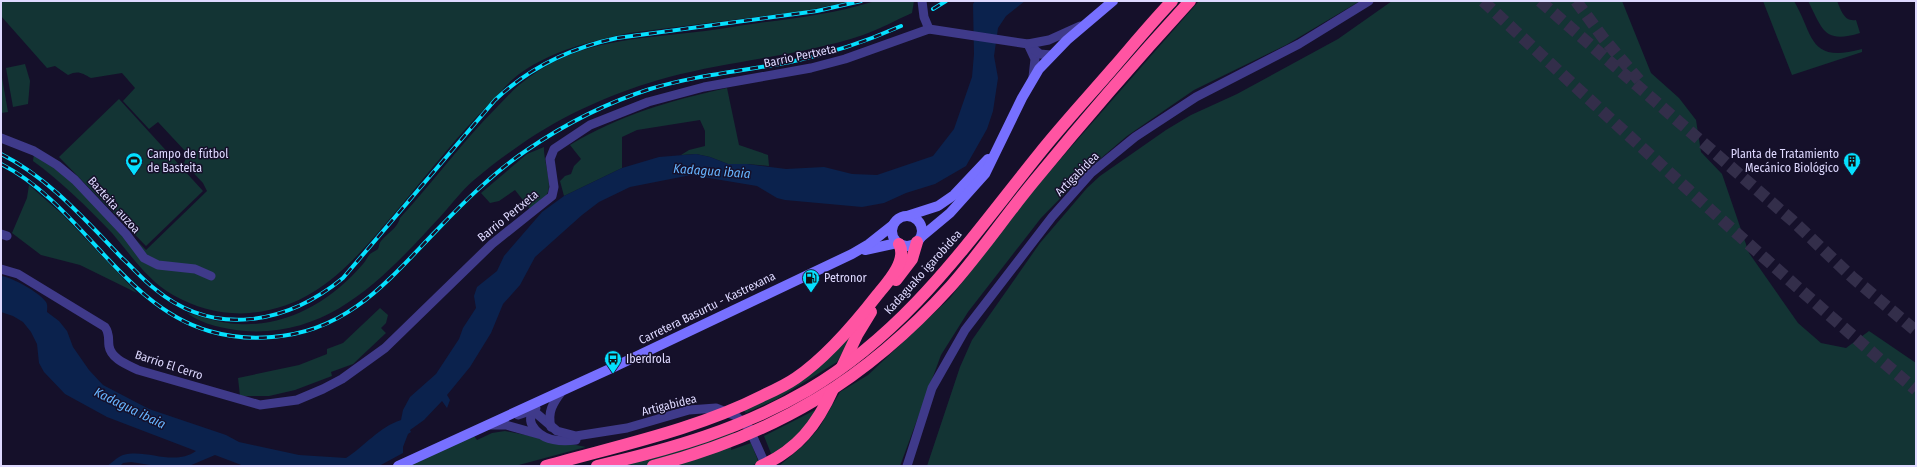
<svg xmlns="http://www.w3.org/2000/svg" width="1917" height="467" font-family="'Fira Sans Condensed',sans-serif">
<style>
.green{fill:#133434}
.water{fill:#0b224d}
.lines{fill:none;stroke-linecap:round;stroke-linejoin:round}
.highway-tunnel{stroke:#332e4a;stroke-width:12;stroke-dasharray:12 6;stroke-linecap:butt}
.street{stroke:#3f3a8a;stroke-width:9}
.secondary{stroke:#7770ff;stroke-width:10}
.highway{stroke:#ff54a2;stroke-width:12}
.rail-casing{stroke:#05e0ff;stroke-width:4}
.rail{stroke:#15102a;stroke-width:2.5;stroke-dasharray:8;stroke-linecap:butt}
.labels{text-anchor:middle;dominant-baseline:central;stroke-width:3;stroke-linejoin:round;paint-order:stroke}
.street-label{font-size:12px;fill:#ded9ff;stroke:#15102a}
.poi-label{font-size:12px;fill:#ded9ff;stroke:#15102a;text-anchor:start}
.water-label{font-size:13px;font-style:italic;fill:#67b5ff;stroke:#15102a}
</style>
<rect width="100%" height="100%" fill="#15102a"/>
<g class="green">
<path d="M1 1H852L804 11 629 33C592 41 554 50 522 72 511 79 501 92 492 101 459 134 429 172 399 208 357 257 319 307 250 313 223 315 198 309 173 295 148 281 131 255 112 233 87 207 62 182 33 161L34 154 58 161 146 250 207 191 203 183 184 163 187 155 186 152 158 122 149 129 123 101 135 88 122 73 91 78C82 73 78 70 68 75L55 66 47 68 1 16Z"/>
<path d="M875 1H914L912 13C896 20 880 29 863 35 800 56 733 60 669 77 617 91 564 114 520 145 504 156 488 168 474 180 461 191 451 205 440 217 386 275 332 337 245 331 225 329 203 325 187 313 203 317 220 323 238 324 288 327 331 301 363 264 366 261 367 257 370 254 372 252 376 251 378 249 379 247 379 243 381 241 388 232 397 229 400 218 434 181 463 141 498 106 505 99 512 91 519 85 571 42 625 40 687 33 711 31 735 26 759 23 799 18 837 13 875 1Z"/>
<polygon points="1199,1 1360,1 1286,45 1194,90 1127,136 1093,165 1041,218 968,312 941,355 900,466 779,466 805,444 819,428 840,392 868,375 950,298 1036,187"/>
<polygon points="1392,1 1622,1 1651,73 1679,98 1696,120 1701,152 1722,174 1749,253 1798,323 1821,343 1846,348 1869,331 1916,363 1916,466 927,466 960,367 972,340 1040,243 1087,188 1100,176 1166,130 1191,115 1237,94 1338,39"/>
<path d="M1763 1H1794C1814 35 1808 64 1862 49V52L1792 75Z"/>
<path d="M1808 1H1837C1841 10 1844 22 1856 20L1860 33C1824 44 1823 30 1808 1Z"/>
<polygon points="25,64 30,81 28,104 13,107 6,68"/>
<polygon points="1,72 8,112 1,113"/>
<path d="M727 88 739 145 768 155 769 166 747 164H728L710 157 696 154 681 155 689 150 705 146V131L700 120 637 130 622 137V168L564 196 560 181 565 176 571 174 574 166 581 159 570 145C619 115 672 100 727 88Z"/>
<polygon points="119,99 203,191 146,246 59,157"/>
<path d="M544 147C543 159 553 185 547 194 543 201 536 205 530 209L515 190 499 201 490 203 481 193 527 154Z"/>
<polygon points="29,185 63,215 137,293 80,265 41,255 12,233 27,198"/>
<polygon points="380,308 388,315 386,323 381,328 386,333 353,364 331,372 332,376 295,390 269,396 240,396 238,378 299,365 327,354 327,349 343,343"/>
<polygon points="861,320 837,362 777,399 746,413 743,410 760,402"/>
<polygon points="821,407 803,433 772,456 764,436"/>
<polygon points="505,431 586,447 515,466 408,466 474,436 477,440 492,433"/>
<polygon points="734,431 731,450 751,443 759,463 750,466 595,466"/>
</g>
<path class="water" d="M975 1H1025L1006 16 998 28 994 56 998 78 993 111 987 129 966 166 935 184 906 193 884 203 862 207 785 200 777 198 757 186 691 175 630 187 599 202 582 215 535 257 520 285 503 304 491 333 470 367 447 395 450 400 447 408 442 401 424 420 410 430 411 432 408 434 403 447V453L379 466H244L215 455 189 466H156L131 462 123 463 120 466H107C112 463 117 457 123 455 147 448 173 467 196 451L107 417 65 394 44 372 39 363 37 344 31 332 23 322 13 316 1 312V276C12 277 40 293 46 302 48 305 47 309 47 312L59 321 67 331 73 347 89 370 103 385 149 409 226 435 239 442 299 455 346 458C365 446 379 427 401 420L403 410 410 397 436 374 459 339 463 328 476 308 474 296 477 287 497 271 504 256 542 212 564 196 622 168 659 157 696 154 710 157 728 164H747L786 169 824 167 852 174 877 175 933 156 954 129 972 77 974 54 973 4Z"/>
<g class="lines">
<g class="highway-tunnel">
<path d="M1483 1C1625 133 1768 264 1916 390"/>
<polyline points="1540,1 1793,221 1852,277 1916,331"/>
<polyline points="1576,1 1604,39 1639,80"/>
</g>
<g class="street">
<polyline points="922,1 924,17 929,29"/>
<polyline points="1028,44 1035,59 1033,77"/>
<polyline points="1030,46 1040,54 1051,55"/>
<polyline points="1,138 34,151 57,165 75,180 126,234 144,258 158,265 195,269 211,276"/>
<polyline points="1,234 7,236"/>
<path d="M1 269 18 274 105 327C110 334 108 339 109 346 111 359 128 365 138 370L260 405 297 400 323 389 342 379 385 348 492 244 552 196 554 187 550 159 554 149 590 125 648 102 704 87 811 68 845 59 929 29 1028 44 1049 40 1080 26"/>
<path d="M536 408C531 412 529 419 532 425 541 441 559 442 576 440"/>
<polyline points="518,415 530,411 536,413 557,431 576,436 627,428 689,410 716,408 736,416 749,428 766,466"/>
<polyline points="488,425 506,425 538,434"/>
<path d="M551 427C547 412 553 403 562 391"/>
<polyline points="907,466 932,388 965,330 1052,217 1091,173 1135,137 1196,97 1299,44 1369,1"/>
</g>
<g class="secondary">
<circle cx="907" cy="231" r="15"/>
<polyline points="907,216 938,206 954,195 988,159"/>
<polyline points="920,238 950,213 985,174 1022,98 1039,69 1067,40 1113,1"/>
<polyline points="865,250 897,243"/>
<polyline points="398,466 614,367 852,254 869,244 893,225"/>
</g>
<g class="highway">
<polyline points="896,280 912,259 917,242"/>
<polyline points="842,367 857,335 871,312"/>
<path d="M546 466C620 445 695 430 764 395 775 390 786 385 796 378 824 359 857 321 878 294 888 282 908 260 899 244"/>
<path d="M597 466C672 449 741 429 808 390 908 331 968 242 1039 154 1063 124 1089 96 1114 67 1133 45 1152 22 1172 1"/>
<path d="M653 466C776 434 866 380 951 286 981 252 1006 215 1035 180 1085 119 1137 59 1190 1"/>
<path d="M761 466C797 450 817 425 833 389"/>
</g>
<g class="rail-casing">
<g id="rail">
<polyline points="933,9 946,1"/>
<path d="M1 154C49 178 85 220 122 258 133 268 143 280 155 289 214 338 287 324 343 278L495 100C530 67 570 48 617 38L817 11 861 1"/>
<path d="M1 164C82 205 122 306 209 331 230 337 251 339 272 337 347 332 388 281 436 231 464 202 494 172 527 150 565 124 606 103 650 89 696 75 744 71 790 62 829 54 865 42 901 26"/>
</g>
</g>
<use href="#rail" class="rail"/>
</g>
<defs>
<g id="stadium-pin" transform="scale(0.9)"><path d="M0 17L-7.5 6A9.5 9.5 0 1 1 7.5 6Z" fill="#05e0ff" stroke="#15102a"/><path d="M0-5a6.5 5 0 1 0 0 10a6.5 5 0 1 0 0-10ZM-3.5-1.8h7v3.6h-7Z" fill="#111"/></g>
<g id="building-pin" transform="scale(0.9)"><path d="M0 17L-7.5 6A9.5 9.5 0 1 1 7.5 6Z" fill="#05e0ff" stroke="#15102a"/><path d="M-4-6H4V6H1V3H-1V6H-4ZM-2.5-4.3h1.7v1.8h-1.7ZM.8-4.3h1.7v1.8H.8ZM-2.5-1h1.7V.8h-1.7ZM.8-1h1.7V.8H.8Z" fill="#111"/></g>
<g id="fuel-pin" transform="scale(0.9)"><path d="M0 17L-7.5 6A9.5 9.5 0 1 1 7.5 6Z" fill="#05e0ff" stroke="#15102a"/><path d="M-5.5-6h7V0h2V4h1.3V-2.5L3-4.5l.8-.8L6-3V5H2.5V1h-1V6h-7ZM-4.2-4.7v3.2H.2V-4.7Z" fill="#111"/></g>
<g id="bus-pin" transform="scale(0.9)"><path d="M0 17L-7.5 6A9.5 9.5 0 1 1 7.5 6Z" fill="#05e0ff" stroke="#15102a"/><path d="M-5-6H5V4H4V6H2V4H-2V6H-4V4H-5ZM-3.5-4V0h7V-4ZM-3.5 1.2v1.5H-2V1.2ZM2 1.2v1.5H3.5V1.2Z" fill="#111"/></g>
</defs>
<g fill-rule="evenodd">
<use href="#stadium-pin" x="134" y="161"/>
<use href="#building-pin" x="1852" y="161"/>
<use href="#fuel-pin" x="811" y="278"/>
<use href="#bus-pin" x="613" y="359"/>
</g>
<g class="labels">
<g class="street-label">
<text transform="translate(800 56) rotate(-12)">Barrio Pertxeta</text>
<text transform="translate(1077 174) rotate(-45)">Artigabidea</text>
<text transform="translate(114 205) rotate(48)">Bazteita auzoa</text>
<text transform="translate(508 216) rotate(-39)">Barrio Pertxeta</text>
<text transform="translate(923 272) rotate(-48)">Kadaguako igarobidea</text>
<text transform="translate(707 308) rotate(-26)">Carretera Basurtu - Kastrexana</text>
<text transform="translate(169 365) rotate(18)">Barrio El Cerro</text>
<text transform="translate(669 405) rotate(-14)">Artigabidea</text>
</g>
<g class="poi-label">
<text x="147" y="154">Campo de fútbol<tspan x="147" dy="14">de Basteita</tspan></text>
<text x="1839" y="154" text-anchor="end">Planta de Tratamiento<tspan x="1839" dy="14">Mecánico Biológico</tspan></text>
<text x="824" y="278">Petronor</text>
<text x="626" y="359">Iberdrola</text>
</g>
<g class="water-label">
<text transform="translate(712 171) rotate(4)">Kadagua ibaia</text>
<text transform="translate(130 408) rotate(26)">Kadagua ibaia</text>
</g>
</g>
<rect width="1917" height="467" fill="none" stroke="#ded9ff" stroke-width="4"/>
</svg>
